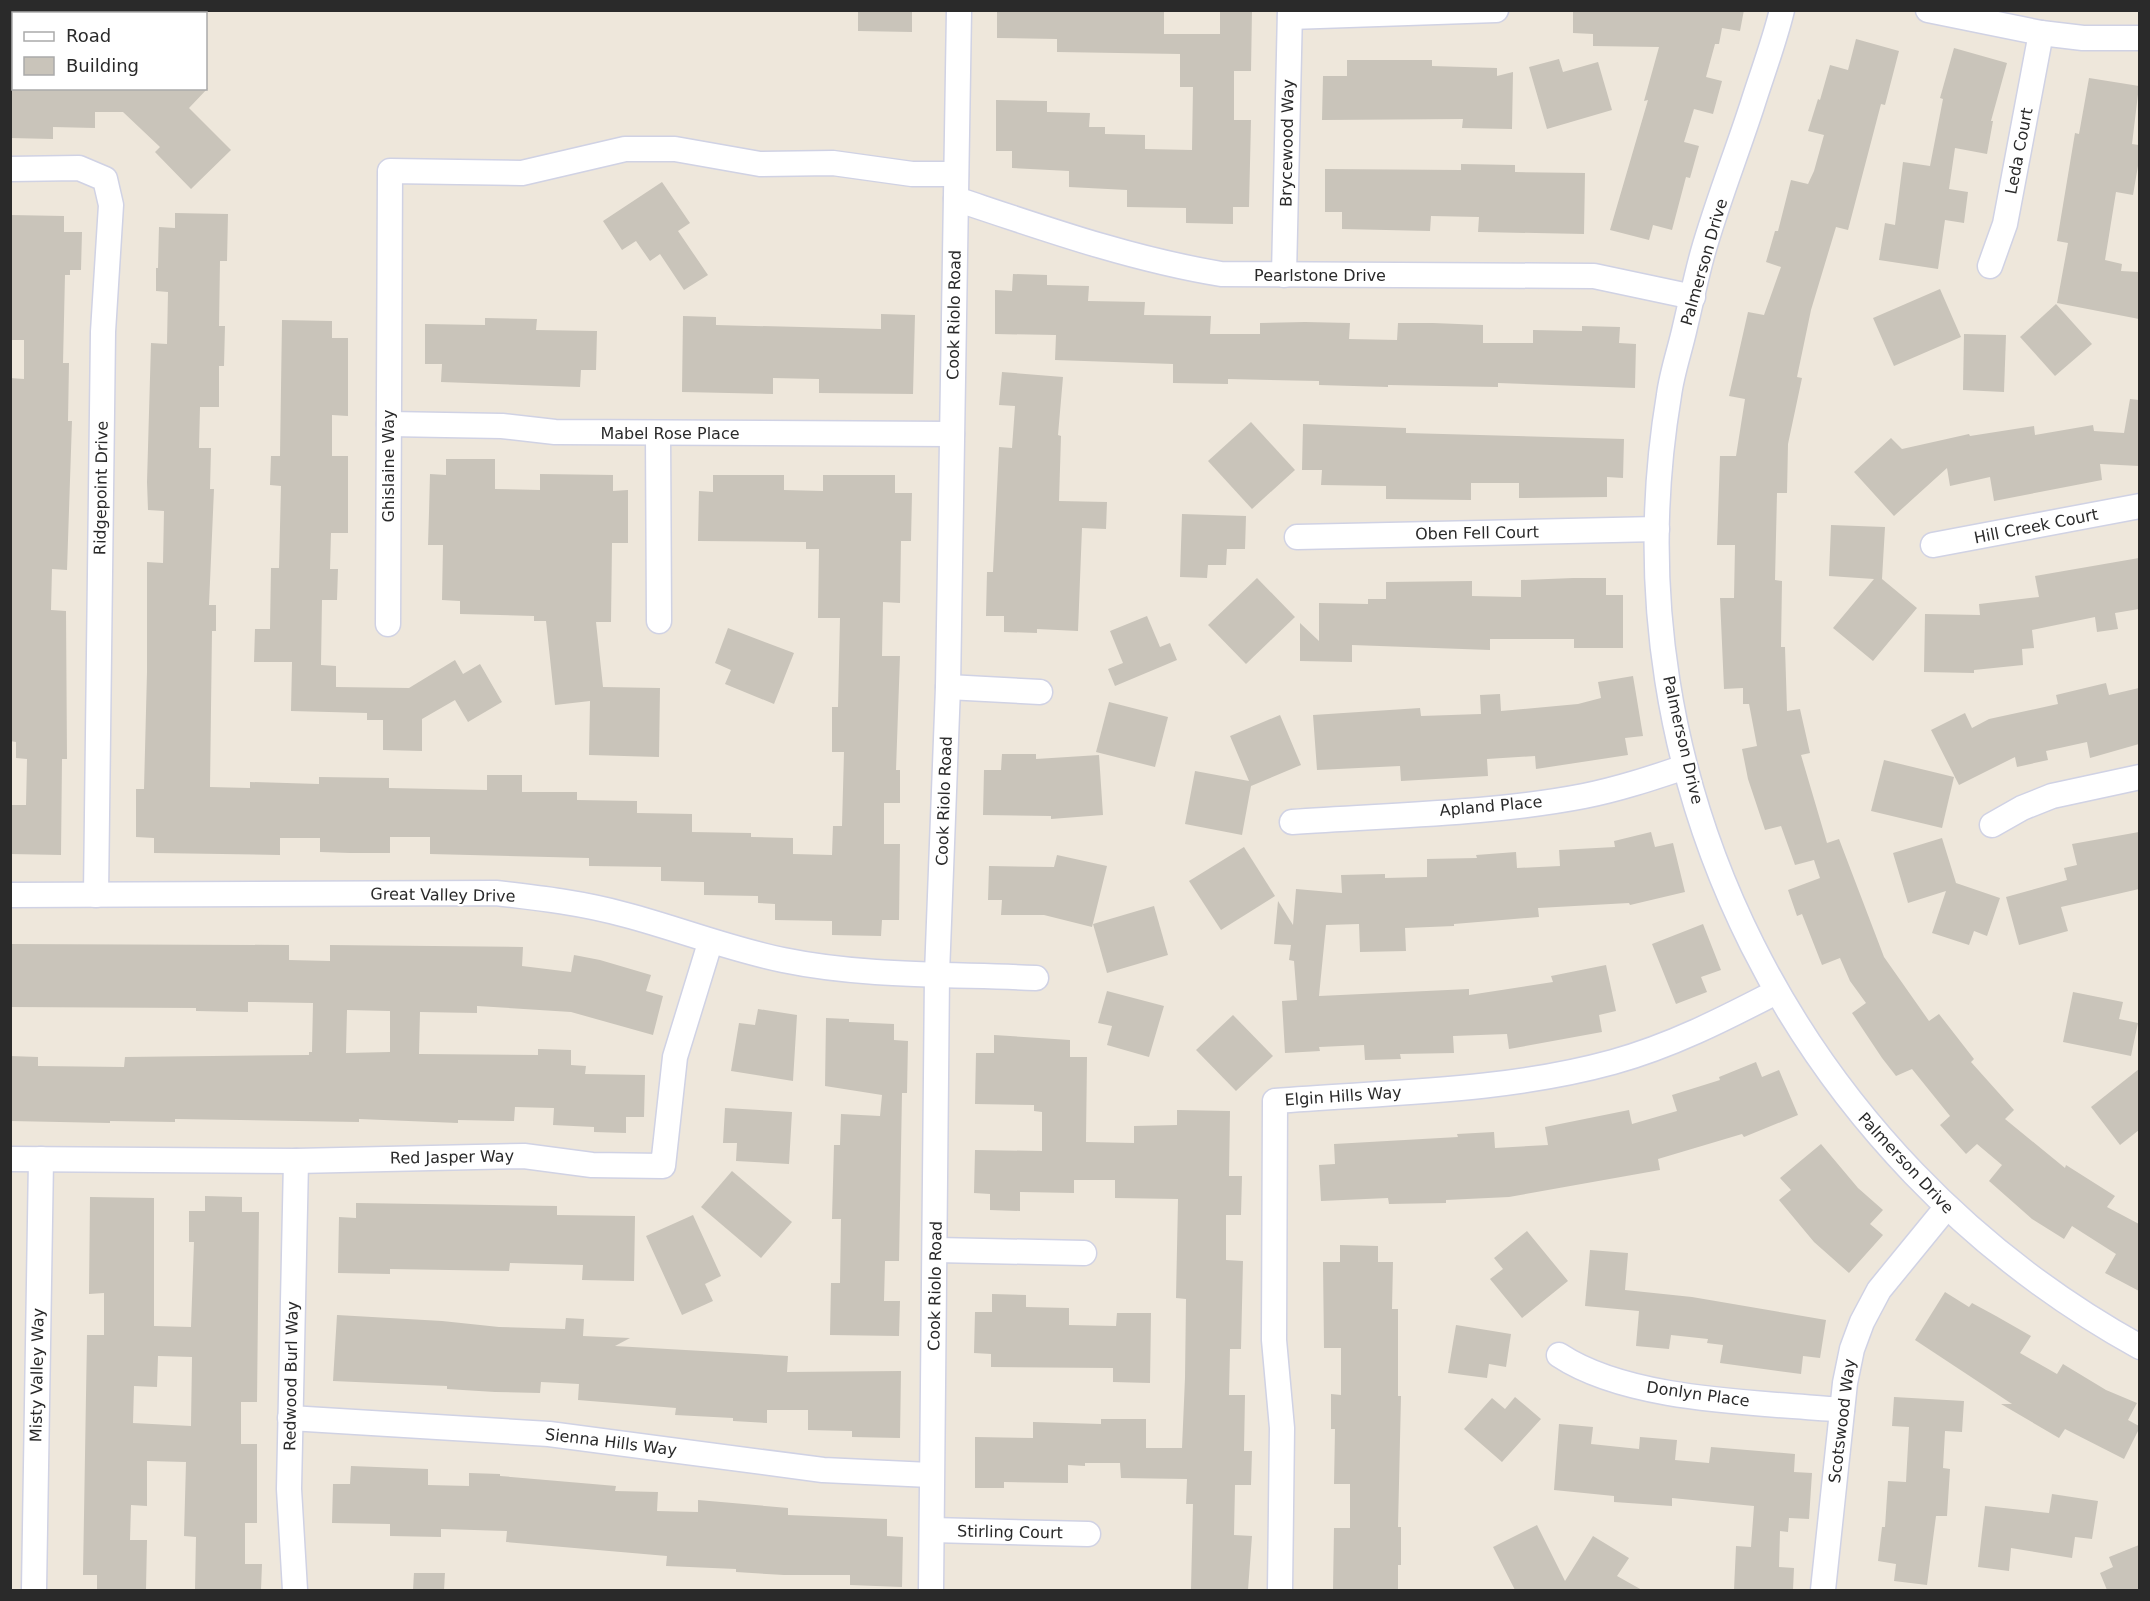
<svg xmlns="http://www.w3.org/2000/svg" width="2150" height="1601" font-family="'DejaVu Sans',sans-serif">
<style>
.building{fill:#c9c4ba;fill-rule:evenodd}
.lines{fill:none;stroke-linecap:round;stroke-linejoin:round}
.minor-casing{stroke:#d0d2e4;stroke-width:27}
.minor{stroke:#fff;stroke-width:24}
.labels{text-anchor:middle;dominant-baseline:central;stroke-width:4.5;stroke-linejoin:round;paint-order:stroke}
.street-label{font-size:16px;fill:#2a2a2a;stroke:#fff}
</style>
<rect width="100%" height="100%" fill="#eee7db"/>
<g class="building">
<polygon points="858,10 912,10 912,32 858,31"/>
<polygon points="997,10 1164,10 1164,34 1220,34 1220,10 1252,10 1251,71 1234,71 1234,120 1251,120 1249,207 1233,207 1233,224 1186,223 1186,208 1127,207 1127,190 1069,187 1069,171 1012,168 1012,151 996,151 996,100 1047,101 1047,112 1090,113 1089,127 1105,127 1105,134 1145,135 1145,149 1192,150 1193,87 1180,87 1180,54 1057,52 1057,39 997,38"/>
<polygon points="1573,10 1744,10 1740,31 1722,28 1719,44 1715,44 1706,77 1722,81 1713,114 1694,109 1684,142 1699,146 1690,178 1686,177 1672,230 1653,225 1649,240 1610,230 1648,100 1644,101 1659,47 1593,46 1593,34 1573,33"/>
<polygon points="1856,39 1899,51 1885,105 1881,104 1848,230 1836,227 1811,310 1797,377 1802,378 1788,444 1787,493 1777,493 1775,580 1782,581 1781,647 1785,647 1787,711 1800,709 1810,753 1801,755 1827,843 1839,839 1884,957 1929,1021 1939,1014 1974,1059 1971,1062 2014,1110 2005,1119 2065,1168 2066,1165 2115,1196 2107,1207 2139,1224 2139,1291 2105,1273 2116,1254 2072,1226 2064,1239 2032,1219 1989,1181 2002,1165 1977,1144 1966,1154 1940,1125 1950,1116 1912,1069 1896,1076 1882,1058 1852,1013 1866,1003 1850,981 1840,958 1822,965 1802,914 1797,916 1788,890 1820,878 1814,860 1795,865 1781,826 1765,830 1748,779 1742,749 1757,746 1749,704 1743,704 1743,688 1724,689 1720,598 1734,598 1735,545 1717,545 1720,456 1736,456 1745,399 1729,396 1748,312 1764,315 1781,267 1766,262 1775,231 1778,231 1791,180 1808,184 1814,171 1824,135 1808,131 1818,99 1820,100 1830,65 1848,70"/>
<polygon points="1954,48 2007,63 1991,121 1993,121 1987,154 1955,148 1949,189 1968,192 1964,223 1945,220 1938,269 1879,260 1885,223 1895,225 1903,162 1930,166 1943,99 1940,98"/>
<polygon points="1559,59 1563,72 1598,62 1612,110 1547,129 1529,67"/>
<polygon points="1347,60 1432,60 1432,66 1497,68 1497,76 1513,72 1512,129 1462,128 1463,119 1322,120 1323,76 1347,76"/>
<polygon points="2089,78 2139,86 2132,144 2139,145 2139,160 2133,195 2116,192 2105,260 2122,264 2121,271 2139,272 2139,319 2057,303 2068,243 2057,241 2075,133 2079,134"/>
<polygon points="10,88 208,88 189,108 231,150 191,189 155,152 160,147 123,112 95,112 95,128 53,127 53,139 10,138"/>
<polygon points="1461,164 1515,165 1515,172 1585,173 1584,234 1478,232 1479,217 1431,216 1430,231 1342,229 1342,212 1325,212 1325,169 1461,170"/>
<polygon points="662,182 690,223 678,231 708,275 684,290 660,254 650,261 636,241 622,250 603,221"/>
<polygon points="175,213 228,214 227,261 220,261 219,326 225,326 224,366 219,366 219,407 200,407 199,448 211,448 210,489 214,489 209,605 216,605 216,631 212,631 210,787 250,788 250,782 319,784 319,777 389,778 389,788 487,790 487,775 522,775 522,792 577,792 577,800 637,801 637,813 692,814 692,832 751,833 751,837 793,838 793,854 832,855 833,826 842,826 844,752 832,752 832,707 838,707 840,618 818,618 819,549 806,549 806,542 698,541 699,491 713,492 713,475 784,475 784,490 823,491 823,475 895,475 895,493 912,493 911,541 901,541 900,603 883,602 882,656 900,656 896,770 900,770 900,803 884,803 884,844 900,844 899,920 882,920 881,936 832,935 832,921 775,920 775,904 758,903 758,896 704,895 704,882 661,881 661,867 589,866 589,858 430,854 430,837 390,837 390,853 350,853 320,852 320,838 280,838 280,855 154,853 154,838 136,837 136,789 144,789 147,672 147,562 163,563 164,511 148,510 147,482 151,343 167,344 168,292 156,291 156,268 158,268 159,227 175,228"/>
<polygon points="10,215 64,216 64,232 82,232 81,270 70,270 70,275 65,275 63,363 69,363 68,421 72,421 67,570 52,569 51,610 66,611 67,759 62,759 61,855 10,854 10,805 26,805 27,759 16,758 16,742 10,741 10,378 24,379 24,340 10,340"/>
<polygon points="1013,274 1047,275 1047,285 1089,286 1088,301 1145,302 1144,315 1211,316 1210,334 1260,334 1260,323 1305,322 1350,323 1349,339 1397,340 1398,323 1433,323 1483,325 1483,343 1533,343 1533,330 1582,331 1582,326 1620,327 1619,343 1636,344 1635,388 1498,383 1498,387 1388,385 1388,387 1319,385 1319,381 1228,379 1228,384 1173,383 1173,364 1055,360 1056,335 995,334 995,290 1012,291"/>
<polygon points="1940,289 1961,337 1894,366 1873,318"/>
<polygon points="2056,304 2092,344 2055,376 2020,337"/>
<polygon points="881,314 915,315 913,394 819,393 819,379 773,378 773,394 682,392 683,316 716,317 716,325 881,329"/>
<polygon points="485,318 537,319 536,330 597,331 596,370 581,370 580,387 441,382 442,364 425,364 425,324 485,325"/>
<polygon points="282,320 332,321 332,338 348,338 348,416 332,415 332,456 348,456 348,533 331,533 330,569 338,569 337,600 322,600 321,665 336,666 336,687 409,688 455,660 463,674 480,664 502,702 468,722 455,700 422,719 422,751 383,750 383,720 367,720 367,713 291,711 292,662 254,662 255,629 270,629 271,568 279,568 281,486 270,485 271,456 280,456"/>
<polygon points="1964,334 2006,335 2004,392 1963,390"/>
<polygon points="1002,372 1063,377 1058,435 1061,436 1059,501 1107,502 1106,529 1082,528 1078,631 1037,629 1037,633 1004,632 1004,616 986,616 987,572 993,572 999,447 1012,448 1015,406 999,405"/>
<polygon points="2130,399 2139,400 2139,466 2100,464 2102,480 1994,501 1990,477 1950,486 1947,468 1894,516 1854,472 1891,438 1902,449 1969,434 1970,436 2034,426 2035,435 2093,425 2094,431 2124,433"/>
<polygon points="1251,422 1295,470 1252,509 1208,461"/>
<polygon points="1303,424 1406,428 1406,433 1624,439 1623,478 1607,477 1607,497 1519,498 1519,483 1471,483 1471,500 1386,499 1386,486 1321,485 1322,470 1302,470"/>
<polygon points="446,459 495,459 495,489 540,490 540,474 613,475 613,491 628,490 628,543 612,543 611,622 596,622 603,687 660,688 659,757 589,755 590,701 555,705 546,621 534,621 534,616 460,614 460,601 442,600 443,545 428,545 429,513 430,474 446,475"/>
<polygon points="1182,514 1246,516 1245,549 1227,549 1226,565 1208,565 1207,578 1180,577"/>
<polygon points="1831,525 1885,527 1882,579 1917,608 1873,661 1833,628 1874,579 1829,576"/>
<polygon points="2139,558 2139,609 2115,613 2118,629 2097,632 2095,617 2032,630 2034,648 2022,649 2023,665 1974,670 1974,673 1924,672 1925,614 1980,615 1979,604 2039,597 2035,576"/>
<polygon points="1257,578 1295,617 1246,664 1208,625"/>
<polygon points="1573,578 1606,578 1606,595 1623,595 1623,648 1574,648 1574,639 1490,639 1490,650 1352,645 1352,662 1300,661 1300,623 1319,641 1319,603 1368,604 1368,599 1386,599 1386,582 1472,581 1472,596 1521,597 1521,580"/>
<polygon points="1147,616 1160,647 1170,643 1177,660 1115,686 1108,669 1123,663 1110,631"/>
<polygon points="728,628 794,653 774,704 725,684 731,670 715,663"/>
<polygon points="1633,676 1643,736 1625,738 1628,755 1536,769 1535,756 1487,759 1488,776 1401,781 1400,766 1317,770 1313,715 1420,708 1421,716 1481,714 1480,695 1500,694 1501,711 1578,704 1601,698 1598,682"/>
<polygon points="2106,683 2109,695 2139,688 2139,744 2090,758 2087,742 2046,751 2048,760 2017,767 2015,757 1959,785 1931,730 1965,713 1972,728 1989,719 2058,704 2056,695"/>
<polygon points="1109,702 1168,717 1155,767 1096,752"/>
<polygon points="1280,715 1301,765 1251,786 1242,835 1185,824 1195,771 1249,781 1230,736"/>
<polygon points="1002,754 1036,754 1036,759 1099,755 1103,815 1051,819 1051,816 983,815 984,770 1001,770"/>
<polygon points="1884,760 1954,777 1942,828 1871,811"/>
<polygon points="1651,832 1655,847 1673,843 1685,892 1630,905 1629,903 1538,908 1539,917 1454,924 1454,926 1405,928 1406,951 1360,952 1359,924 1326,925 1319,996 1469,989 1469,995 1553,982 1551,976 1606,965 1616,1011 1599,1015 1602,1032 1509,1049 1507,1034 1453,1036 1454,1053 1400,1054 1401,1059 1365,1060 1364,1045 1319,1047 1320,1051 1285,1053 1282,1001 1297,1000 1294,961 1289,960 1291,945 1274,944 1278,901 1293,925 1296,889 1342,893 1341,875 1385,874 1385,878 1427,877 1427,859 1477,858 1476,855 1516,852 1517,868 1560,866 1559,850 1615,847 1614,841"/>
<polygon points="2139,832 2139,889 2061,907 2068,931 2019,945 2006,897 2067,880 2064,868 2077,865 2072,844"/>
<polygon points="1942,838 1956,883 2000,898 1987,936 1974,931 1969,945 1932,933 1946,891 1908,903 1893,853"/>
<polygon points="1244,847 1275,896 1221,930 1189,881"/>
<polygon points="1057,855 1107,866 1092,927 1044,915 1001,915 1002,900 988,900 989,866 1054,867"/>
<polygon points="1154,906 1168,955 1107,973 1093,924"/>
<polygon points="1703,924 1721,970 1701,977 1707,992 1676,1004 1652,944"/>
<path d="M10 944 289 945V960L330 961V945L523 947 522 966 571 972 574 955 600 960 651 975 646 991 663 996 653 1035 571 1012 477 1006V1013L420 1012 419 1054 538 1055V1049L571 1050V1065L586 1066 585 1074 645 1075 644 1117H626V1133L594 1132V1127L553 1125 554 1108 515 1107 514 1121 458 1120V1123L359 1119V1122L175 1119V1122L110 1121V1123L10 1121V1056L38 1057V1066L124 1067 125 1057 309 1055V1052H312L313 1003 248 1002V1012L196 1011V1008L10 1007ZM347 1010 390 1011V1052L346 1053Z"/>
<polygon points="1107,991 1164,1006 1149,1057 1107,1045 1112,1026 1098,1023"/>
<polygon points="2073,992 2123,1002 2119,1019 2138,1023 2131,1056 2063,1042"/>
<polygon points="758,1009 797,1015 793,1081 731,1071 739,1023 755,1025"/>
<polygon points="1233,1015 1273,1056 1236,1091 1196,1050"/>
<polygon points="826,1018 849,1019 849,1022 894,1024 894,1040 908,1041 907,1093 902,1093 899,1261 885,1261 884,1301 900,1301 899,1336 830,1335 831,1283 840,1283 841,1219 832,1219 834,1145 840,1145 841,1114 880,1116 882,1095 825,1086"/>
<polygon points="994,1035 1070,1040 1070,1057 1087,1057 1086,1142 1134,1143 1134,1126 1177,1125 1177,1110 1230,1111 1229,1176 1242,1176 1241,1215 1226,1215 1226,1260 1243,1261 1241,1349 1230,1349 1229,1395 1245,1395 1244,1451 1252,1451 1251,1485 1235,1485 1234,1535 1252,1536 1248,1590 1191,1590 1193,1504 1186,1504 1187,1479 1121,1478 1120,1463 1085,1463 1085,1466 1068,1465 1068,1483 1004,1482 1004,1488 975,1488 975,1437 1033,1438 1033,1422 1101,1424 1101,1419 1146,1419 1146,1448 1182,1448 1185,1378 1186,1299 1176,1298 1178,1199 1115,1198 1115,1180 1074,1180 1074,1193 1020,1192 1020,1211 990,1210 990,1194 974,1193 975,1150 1042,1151 1042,1112 1034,1111 1034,1105 975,1104 976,1053 994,1053"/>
<polygon points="1756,1062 1762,1077 1779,1070 1798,1115 1744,1137 1742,1134 1658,1159 1660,1170 1509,1197 1446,1200 1446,1203 1389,1204 1388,1198 1321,1201 1319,1165 1335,1164 1334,1144 1458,1137 1457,1134 1494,1132 1495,1148 1548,1145 1545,1127 1629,1110 1632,1124 1677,1111 1672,1095 1720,1080 1719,1077"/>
<polygon points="2139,1069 2139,1130 2120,1145 2091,1107"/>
<polygon points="725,1108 792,1112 789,1164 736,1161 737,1143 723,1143"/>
<polygon points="1821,1144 1858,1188 1883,1210 1870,1224 1883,1235 1849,1273 1814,1242 1779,1200 1791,1190 1780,1178"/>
<polygon points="732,1171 792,1222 761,1258 701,1207"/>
<path d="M205 1196 242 1197V1212H259L257 1402H241V1444H257V1523H245V1564H262L261 1590H195L196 1537 184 1536 186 1462 147 1461V1506L131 1505 130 1540H147L146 1590H97V1575H83L87 1335H104V1293L89 1294 90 1197 154 1198V1326L191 1327 194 1242H189V1211H205ZM158 1356 192 1357 191 1426 133 1423 134 1386 157 1387Z"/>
<polygon points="356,1203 557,1206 557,1215 635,1216 634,1281 582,1280 583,1265 510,1263 509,1271 390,1269 390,1274 338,1273 339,1217 356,1218"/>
<polygon points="693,1215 721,1276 705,1284 713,1301 682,1315 646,1236"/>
<polygon points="1527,1231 1568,1281 1522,1318 1490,1279 1503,1269 1494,1258"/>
<polygon points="1340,1245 1378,1246 1378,1262 1393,1262 1392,1309 1398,1309 1398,1396 1401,1396 1398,1527 1401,1527 1401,1565 1398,1565 1398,1590 1333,1590 1334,1528 1350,1528 1350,1484 1334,1484 1335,1429 1331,1429 1331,1394 1341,1395 1341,1348 1324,1348 1323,1262 1340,1262"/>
<polygon points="1590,1250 1628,1253 1625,1290 1692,1297 1826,1320 1820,1358 1803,1356 1801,1374 1720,1363 1723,1345 1707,1343 1708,1339 1671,1335 1669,1349 1636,1346 1639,1311 1585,1306"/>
<polygon points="1945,1292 1969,1307 1972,1303 1996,1316 2031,1336 2020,1353 2057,1374 2063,1364 2106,1390 2137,1403 2128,1420 2139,1426 2139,1429 2124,1459 2065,1429 2059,1438 2001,1404 2012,1404 1915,1340"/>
<polygon points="992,1294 1026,1295 1026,1307 1069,1308 1069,1325 1116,1326 1117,1313 1151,1313 1150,1383 1113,1382 1113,1368 991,1367 991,1354 974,1353 975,1312 992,1312"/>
<polygon points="337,1315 442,1321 499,1327 565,1329 566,1318 584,1319 583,1336 630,1338 615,1346 788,1356 787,1372 901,1371 900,1438 852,1437 852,1431 808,1430 808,1410 767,1410 767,1423 733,1421 733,1418 675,1415 676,1408 578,1400 579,1384 541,1382 540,1393 495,1392 447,1389 447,1386 333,1381"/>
<polygon points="1456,1325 1511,1334 1506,1367 1489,1364 1487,1378 1448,1373"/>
<polygon points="1515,1397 1541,1419 1502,1462 1464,1429 1492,1398 1505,1409"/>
<polygon points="1894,1397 1964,1401 1962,1432 1945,1431 1943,1468 1950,1469 1947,1516 1936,1516 1927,1585 1894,1581 1896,1564 1878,1561 1882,1527 1885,1527 1888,1481 1906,1482 1909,1427 1892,1426"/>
<polygon points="1559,1424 1593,1427 1591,1444 1639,1449 1640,1437 1677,1440 1675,1460 1709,1463 1711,1447 1795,1454 1794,1472 1812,1473 1809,1519 1789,1518 1788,1532 1780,1531 1779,1567 1794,1568 1793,1590 1734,1590 1736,1546 1751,1547 1754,1506 1672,1498 1672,1506 1614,1502 1614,1496 1554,1490"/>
<polygon points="351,1466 428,1469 428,1485 469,1486 469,1473 500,1474 500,1476 616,1486 615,1491 658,1492 657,1511 698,1512 698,1500 788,1508 788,1515 887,1519 887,1536 903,1537 902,1587 850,1585 850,1575 784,1575 736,1572 736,1569 666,1566 667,1556 506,1542 507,1531 441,1529 441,1537 390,1536 390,1524 332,1523 333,1484 350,1484"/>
<polygon points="2052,1494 2098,1501 2092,1539 2075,1537 2072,1558 2011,1548 2009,1571 1978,1567 1985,1506 2049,1513"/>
<polygon points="1537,1525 1565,1581 1593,1536 1629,1558 1617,1576 1642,1590 1515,1590 1493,1547"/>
<polygon points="2139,1545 2139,1590 2107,1590 2100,1573 2113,1567 2109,1557"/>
<polygon points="414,1573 445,1573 444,1590 413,1590"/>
</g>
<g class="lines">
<g class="minor-casing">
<g id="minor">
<path d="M1782 10C1774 43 1762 74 1752 106 1736 155 1717 203 1703 252 1696 277 1691 302 1685 327 1680 350 1672 372 1669 395 1604 782 1800 1159 2140 1347"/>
<polyline points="1928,10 2041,33 2083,38 2140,38"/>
<polyline points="1290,17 1496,10"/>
<polyline points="10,169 79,168 105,179 111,205 103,332 96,895"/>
<path d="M956 199C1043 228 1130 259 1221 274L1594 276 1693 297"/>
<polyline points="1990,266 2005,224 2041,33"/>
<polyline points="1284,275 1290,10"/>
<polyline points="389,424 502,426 555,432 952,434"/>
<polyline points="658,434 659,621"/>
<polyline points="1297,537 1657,529"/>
<polyline points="1933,545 2140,506"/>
<polyline points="388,624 390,171 522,173 625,149 675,149 760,164 833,163 912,174 956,174"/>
<polyline points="948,687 1040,692"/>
<path d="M1292 822C1386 815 1492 814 1584 796 1619 789 1652 778 1685 767"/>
<polyline points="1992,825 2022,808 2052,796 2140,777"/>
<path d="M10 895 496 893C540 898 583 903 626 915 679 929 729 949 783 960 865 977 953 974 1036 978"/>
<polyline points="10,1159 296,1161 524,1156 592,1165 663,1166 675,1057 710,943"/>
<polyline points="936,1250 1084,1253"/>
<path d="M1559 1355C1630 1402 1758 1402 1842 1410"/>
<polyline points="290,1418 549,1434 823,1470 930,1475"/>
<polyline points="932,1530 1088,1534"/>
<polyline points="34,1590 41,1159"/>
<polyline points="295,1590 289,1489 296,1161"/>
<polyline points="931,1590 937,974 948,687 959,10"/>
<path d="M1280 1590 1282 1428 1274 1340 1275 1101C1388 1092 1504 1092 1613 1062 1671 1046 1724 1019 1776 992"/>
<polyline points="1823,1590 1845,1383 1852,1349 1862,1322 1879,1290 1946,1208"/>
</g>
</g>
<use href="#minor" class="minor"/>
</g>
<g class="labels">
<g class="street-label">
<text transform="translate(1287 143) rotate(-89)">Brycewood Way</text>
<text transform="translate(2019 151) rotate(-79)">Leda Court</text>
<text transform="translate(1704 262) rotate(-74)">Palmerson Drive</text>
<text x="1320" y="275">Pearlstone Drive</text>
<text transform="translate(954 315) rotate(-89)">Cook Riolo Road</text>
<text x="670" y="433">Mabel Rose Place</text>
<text transform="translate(388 466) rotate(-90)">Ghislaine Way</text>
<text transform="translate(101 488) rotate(-89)">Ridgepoint Drive</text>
<text transform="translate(2036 526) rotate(-11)">Hill Creek Court</text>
<text transform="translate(1477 533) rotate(-1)">Oben Fell Court</text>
<text transform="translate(1683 740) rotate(77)">Palmerson Drive</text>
<text transform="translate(944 801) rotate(-88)">Cook Riolo Road</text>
<text transform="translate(1491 806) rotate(-5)">Apland Place</text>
<text transform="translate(443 895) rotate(1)">Great Valley Drive</text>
<text transform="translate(1343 1096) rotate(-4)">Elgin Hills Way</text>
<text transform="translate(452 1157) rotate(-1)">Red Jasper Way</text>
<text transform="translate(1906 1163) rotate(47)">Palmerson Drive</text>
<text transform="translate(935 1286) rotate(-89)">Cook Riolo Road</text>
<text transform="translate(37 1375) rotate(-89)">Misty Valley Way</text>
<text transform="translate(291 1376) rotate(-89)">Redwood Burl Way</text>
<text transform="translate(1698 1394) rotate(8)">Donlyn Place</text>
<text transform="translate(1842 1421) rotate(-83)">Scotswood Way</text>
<text transform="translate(611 1442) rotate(7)">Sienna Hills Way</text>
<text transform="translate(1010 1532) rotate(1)">Stirling Court</text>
</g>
</g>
<rect width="2150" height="1601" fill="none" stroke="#2a2a2a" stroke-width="24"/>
<rect x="12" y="12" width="195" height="78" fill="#ffffff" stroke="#aaaaaa" stroke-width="1.5"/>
<rect x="24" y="32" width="30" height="9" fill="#ffffff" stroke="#aaaaaa" stroke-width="1.5"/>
<text x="66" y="42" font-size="18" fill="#2a2a2a">Road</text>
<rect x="24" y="57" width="30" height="18" fill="#c9c4ba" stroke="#aaaaaa" stroke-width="1.5"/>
<text x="66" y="72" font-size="18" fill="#2a2a2a">Building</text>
</svg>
